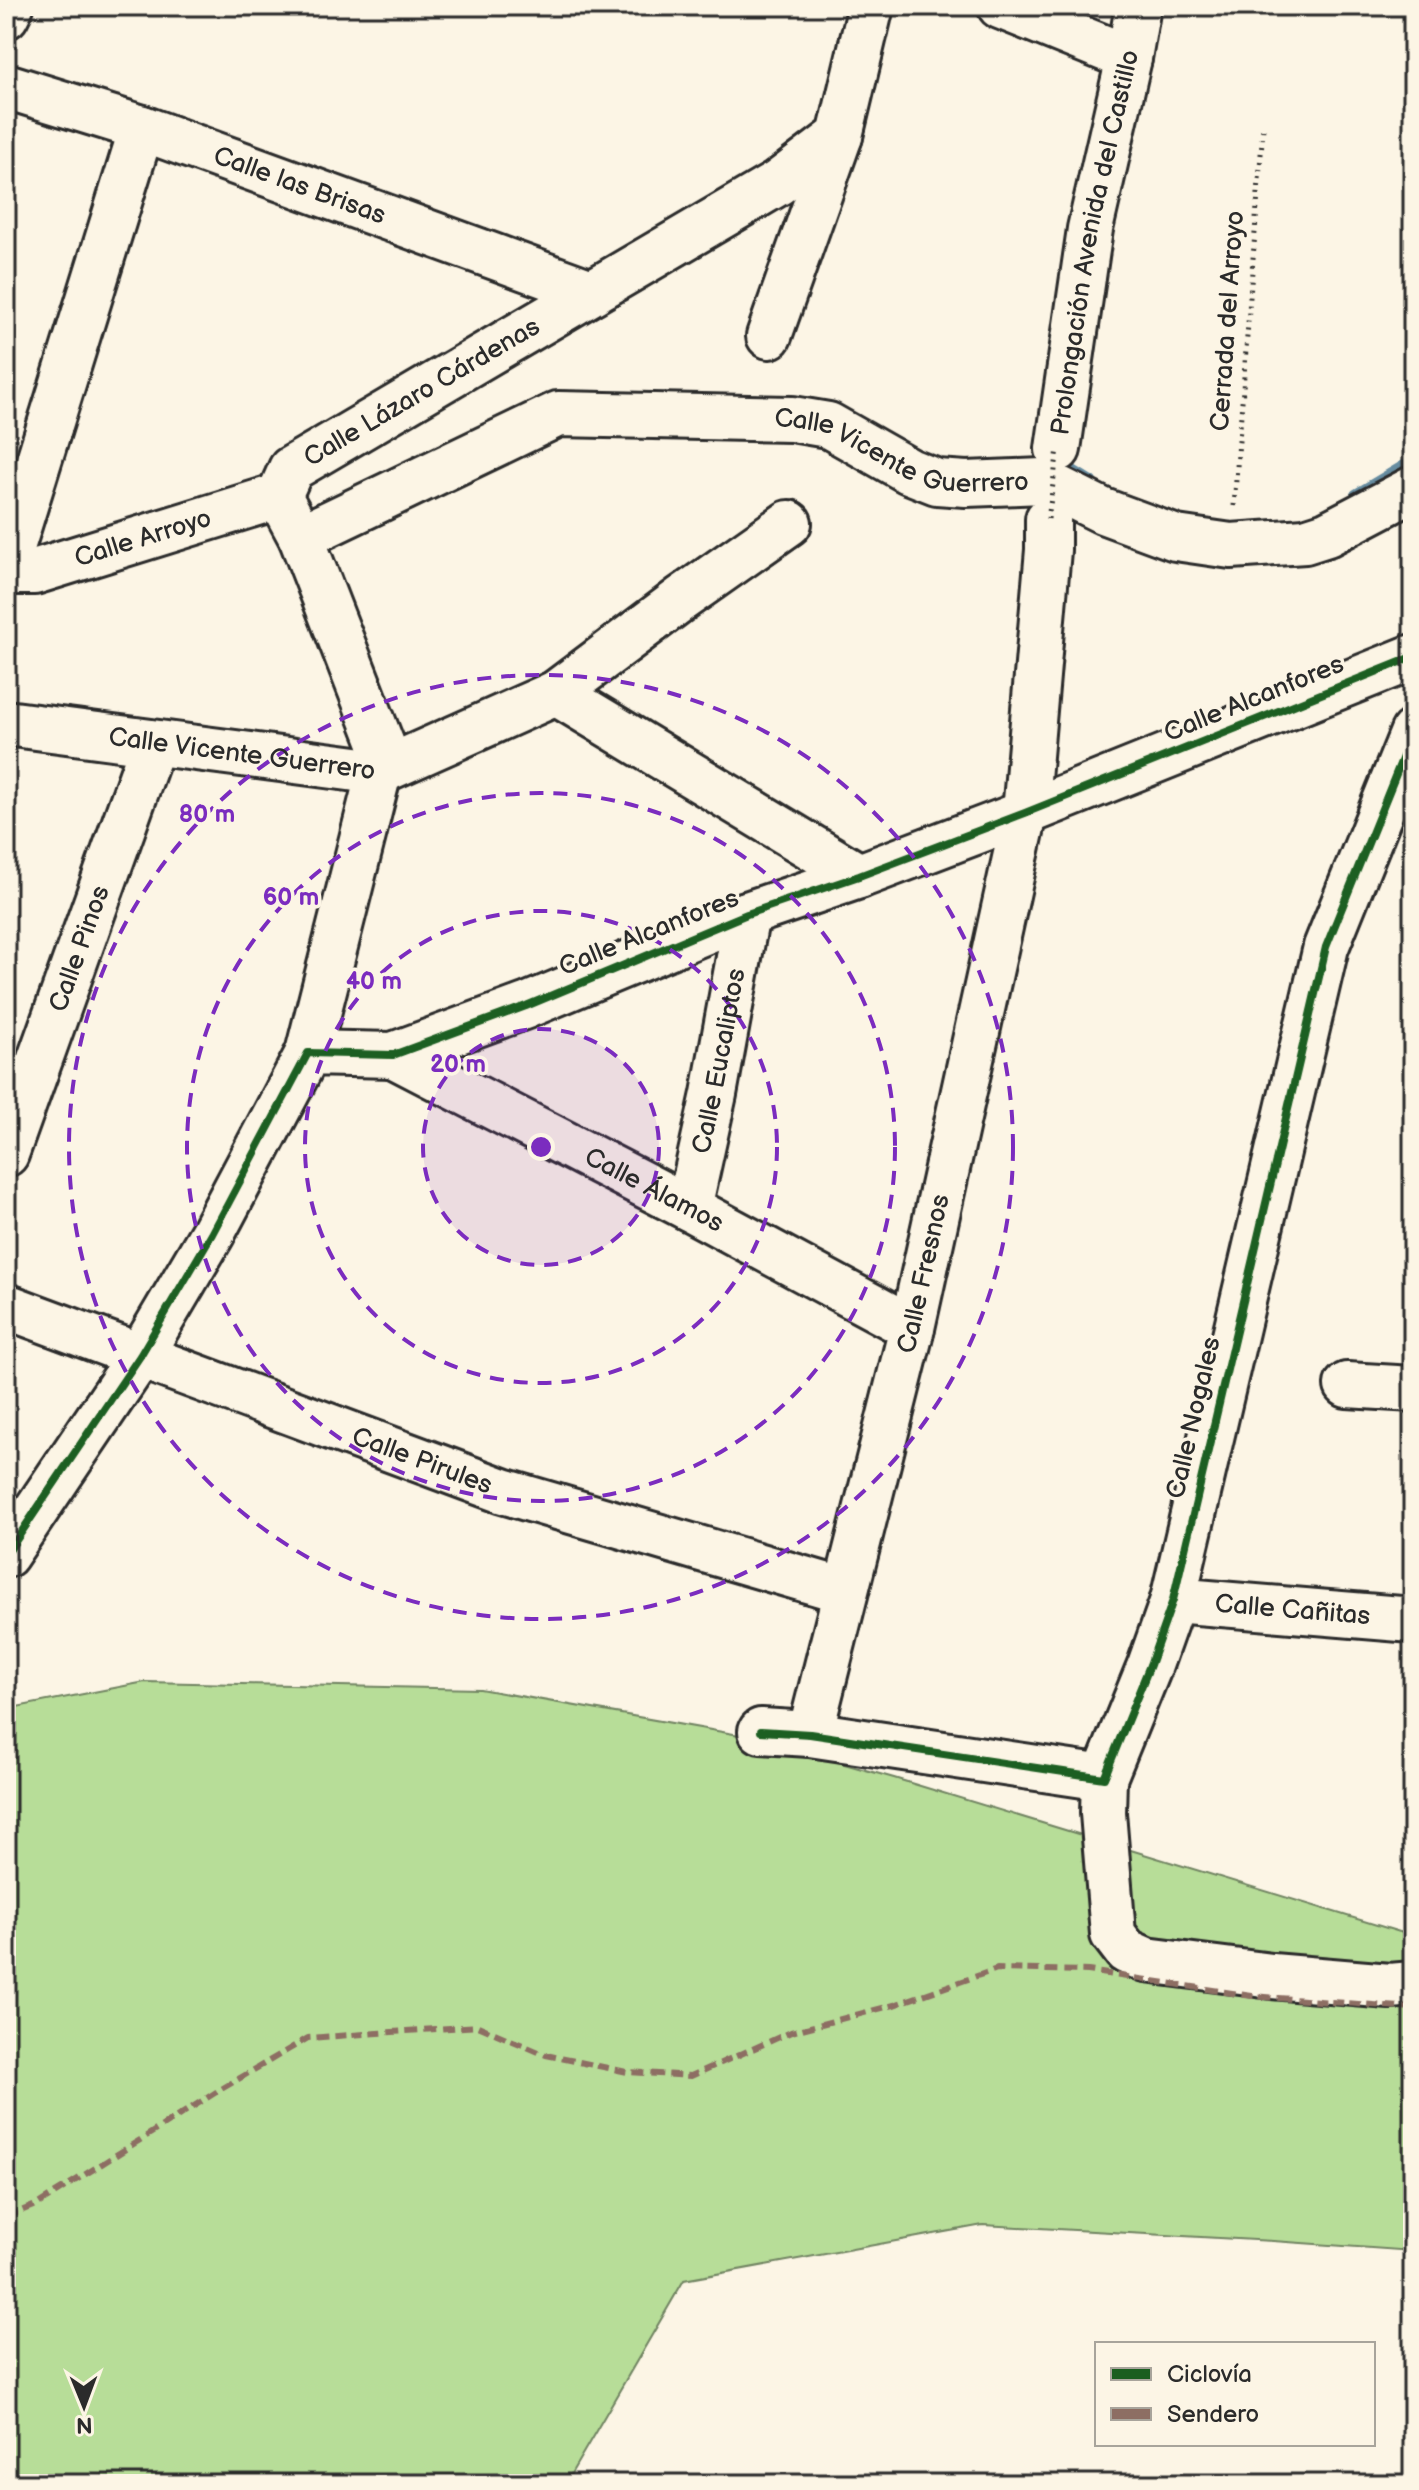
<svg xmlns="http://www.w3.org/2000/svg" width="1419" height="2490" font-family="'Balsamiq Sans',sans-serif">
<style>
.grass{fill:#b7dd98;stroke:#718462;stroke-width:2}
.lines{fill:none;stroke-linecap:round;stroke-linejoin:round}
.stream{stroke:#668ca0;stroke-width:12}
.minor-casing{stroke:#2b2b2b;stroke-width:50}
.path{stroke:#2b2b2b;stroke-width:5;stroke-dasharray:2 6;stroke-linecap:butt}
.minor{stroke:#fcf5e5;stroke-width:44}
.path-bridge{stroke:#2b2b2b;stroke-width:5;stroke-dasharray:2 6;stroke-linecap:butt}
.quiet{stroke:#8d6e63;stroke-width:6;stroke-dasharray:12 6;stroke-linecap:butt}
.cycleway-casing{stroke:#fcf5e5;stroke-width:13}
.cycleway{stroke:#1b5e20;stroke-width:8}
.ring{fill:none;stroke:#7b2cbf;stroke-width:4;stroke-dasharray:14 10}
.labels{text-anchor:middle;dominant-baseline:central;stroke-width:7;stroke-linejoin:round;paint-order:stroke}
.street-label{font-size:26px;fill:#2b2b2b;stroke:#fcf5e5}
.centre{fill:#7b2cbf;stroke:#fcf5e5;stroke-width:4}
.ring-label{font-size:24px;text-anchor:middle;font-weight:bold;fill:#7b2cbf;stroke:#fcf5e5;stroke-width:7;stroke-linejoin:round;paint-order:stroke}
</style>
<rect width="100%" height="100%" fill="#fcf5e5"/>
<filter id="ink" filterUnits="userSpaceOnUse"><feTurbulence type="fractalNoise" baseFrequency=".0125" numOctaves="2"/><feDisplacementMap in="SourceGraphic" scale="16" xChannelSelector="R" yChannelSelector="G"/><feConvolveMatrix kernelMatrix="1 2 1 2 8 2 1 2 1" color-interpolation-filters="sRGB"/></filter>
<g filter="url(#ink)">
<polygon class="grass" points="145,1682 480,1689 745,1736 894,1778 1413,1936 1413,2251 1273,2241 983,2225 684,2280 565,2484 6,2484 6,1709"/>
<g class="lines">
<g class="stream">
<polyline points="1054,464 1065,466 1091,482"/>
<polyline points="1356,495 1413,461"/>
</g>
<g class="minor-casing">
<g id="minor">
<polyline points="1000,6 1129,58"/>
<polyline points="6,16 11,6"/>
<path id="s1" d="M6 86 142 128 591 292"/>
<polyline points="769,336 840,136"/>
<path id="s2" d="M1058 449 1090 229 1129 58 1138 6"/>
<path id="s3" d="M301 537 558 414 792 419 828 425 909 471 937 482 966 484 1043 481 1103 511 1176 538 1231 546 1305 541 1327 534 1413 489"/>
<polyline points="6,567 142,128"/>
<path id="s4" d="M6 572H34L279 496"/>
<polyline points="556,693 859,876"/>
<path id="s5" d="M6 723 379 772 556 693 681 599 789 523"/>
<path id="s6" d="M308 1053 379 772 382 745 301 537 279 496 291 469 778 183 840 136 871 6"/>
<path id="s7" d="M393 1055 689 1208 912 1328"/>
<path id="s8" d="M6 1154 153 744"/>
<path id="s9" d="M689 1208 714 1094 747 914"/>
<path id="s10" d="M6 1306 503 1491 845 1591"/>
<polyline points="1347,1385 1413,1389"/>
<polyline points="6,1555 140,1356 212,1234 308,1053 393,1055 526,1006 747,914 859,876 1025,813 1413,657"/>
<path id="s11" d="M1173 1600 1413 1620"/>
<polyline points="761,1731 810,1734 1104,1778 1150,1665 1173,1600 1326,947 1413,732"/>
<path id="s12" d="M810 1734 912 1328 1025 813 1048 550V519"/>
<polyline points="1104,1778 1103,1813 1113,1934 1126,1951 1146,1960 1272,1976 1390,1986 1413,1984"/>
</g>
</g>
<polyline class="path" points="1234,506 1263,128"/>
<use href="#minor" class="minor"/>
<polyline class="path-bridge" points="1048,519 1058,449"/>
<polyline class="quiet" points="6,2217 38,2204 218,2091 308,2038 478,2026 546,2055 627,2072 691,2076 791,2032 894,2005 997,1969 1088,1971 1252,1996 1413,2008"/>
<g class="cycleway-casing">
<g id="cycleway">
<polyline points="6,1555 140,1356 212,1234 308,1053 393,1055 526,1006 747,914 859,876 1025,813 1413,657"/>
<polyline points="761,1731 810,1734 1104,1778 1150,1665 1173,1600 1326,947 1413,732"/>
</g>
</g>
<use href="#cycleway" class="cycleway"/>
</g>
</g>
<circle cx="541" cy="1147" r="118" fill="#7b2cbf" fill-opacity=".12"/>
<g class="ring">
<circle cx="541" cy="1147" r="118"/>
<circle cx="541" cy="1147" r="236"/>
<circle cx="541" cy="1147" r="354"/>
<circle cx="541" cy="1147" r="472"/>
</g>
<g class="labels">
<g class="street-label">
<text stroke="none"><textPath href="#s1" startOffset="310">Calle las Brisas</textPath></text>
<text stroke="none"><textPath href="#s2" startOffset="210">Prolongación Avenida del Castillo</textPath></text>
<text transform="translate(1228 321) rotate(-86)">Cerrada del Arroyo</text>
<text stroke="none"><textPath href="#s6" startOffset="768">Calle Lázaro Cárdenas</textPath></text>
<text stroke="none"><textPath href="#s3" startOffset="636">Calle Vicente Guerrero</textPath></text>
<text stroke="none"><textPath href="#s4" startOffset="142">Calle Arroyo</textPath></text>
<text transform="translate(1254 699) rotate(-22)">Calle Alcanfores</text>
<text stroke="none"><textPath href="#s5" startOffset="238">Calle Vicente Guerrero</textPath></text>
<text transform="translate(649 933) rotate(-22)">Calle Alcanfores</text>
<text stroke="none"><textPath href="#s8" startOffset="218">Calle Pinos</textPath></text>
<text stroke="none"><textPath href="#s9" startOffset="150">Calle Eucaliptos</textPath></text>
<text stroke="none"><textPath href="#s7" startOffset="294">Calle Álamos</textPath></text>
<text stroke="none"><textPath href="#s12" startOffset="474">Calle Fresnos</textPath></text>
<text transform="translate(1194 1418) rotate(-77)">Calle Nogales</text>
<text stroke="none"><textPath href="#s10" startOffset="444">Calle Pirules</textPath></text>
<text stroke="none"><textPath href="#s11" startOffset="120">Calle Cañitas</textPath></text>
</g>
</g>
<circle cx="541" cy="1147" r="12" class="centre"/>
<g class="ring-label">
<text x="207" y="822">80 m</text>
<text x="291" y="905">60 m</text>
<text x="374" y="989">40 m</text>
<text x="458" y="1072">20 m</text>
</g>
<rect width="1419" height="2490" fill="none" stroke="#fcf5e5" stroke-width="32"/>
<rect x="16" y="16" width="1387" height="2458" fill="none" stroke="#2b2b2b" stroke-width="3" filter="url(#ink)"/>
<rect x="1095" y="2342" width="280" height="104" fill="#fcf5e5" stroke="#a8a49b" stroke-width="2"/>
<rect x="1111" y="2368" width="40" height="12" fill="#1b5e20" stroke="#a8a49b" stroke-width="2"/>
<text x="1167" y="2382" font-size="24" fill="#2b2b2b">Ciclovía</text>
<rect x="1111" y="2408" width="40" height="12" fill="#8d6e63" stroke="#a8a49b" stroke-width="2"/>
<text x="1167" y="2422" font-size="24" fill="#2b2b2b">Sendero</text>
<g transform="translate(84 2406) rotate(179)" stroke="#fcf5e5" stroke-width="6" paint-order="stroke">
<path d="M0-6L14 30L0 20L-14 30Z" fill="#2b2b2b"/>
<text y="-12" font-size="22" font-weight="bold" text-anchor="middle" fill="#2b2b2b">N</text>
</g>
</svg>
